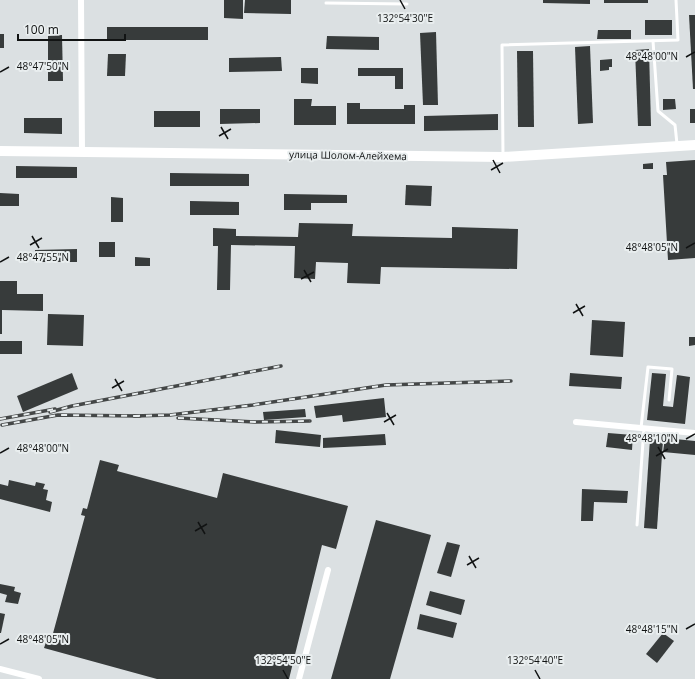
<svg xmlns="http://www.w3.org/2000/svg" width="695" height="679" font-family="'Open Sans',sans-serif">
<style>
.building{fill:#373b3b}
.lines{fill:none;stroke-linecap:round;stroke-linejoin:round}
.lane{stroke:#fff;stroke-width:3}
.street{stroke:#fff;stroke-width:6}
.primary{stroke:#fff;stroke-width:10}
.rail-casing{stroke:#444747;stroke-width:3.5}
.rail{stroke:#e9eeef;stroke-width:2;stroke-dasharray:6;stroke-linecap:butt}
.ticks{fill:none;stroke:#111313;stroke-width:1.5}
.labels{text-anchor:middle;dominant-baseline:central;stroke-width:4;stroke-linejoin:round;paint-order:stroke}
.street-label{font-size:10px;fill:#111313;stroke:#e9eeef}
.ticks-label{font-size:10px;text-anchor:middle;fill:#111313;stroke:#e9eeef;stroke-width:4;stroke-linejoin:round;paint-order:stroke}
</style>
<rect width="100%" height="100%" fill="#dbe0e2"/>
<g class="building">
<polygon points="224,0 243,0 243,19 224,18"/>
<polygon points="245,0 291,0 291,14 244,13"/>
<polygon points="543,0 590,0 590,4 543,3"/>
<rect x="604" y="0" width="44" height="3"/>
<polygon points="689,15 695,15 695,89 693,89"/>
<rect x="645" y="20" width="27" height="15"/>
<rect x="107" y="27" width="101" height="13"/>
<polygon points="598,30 631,30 631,39 597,39"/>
<polygon points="436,32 438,105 423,105 420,33"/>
<rect x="0" y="34" width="4" height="14"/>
<polygon points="62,35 63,81 48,81 48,36"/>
<polygon points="327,36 379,37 379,50 326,49"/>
<polygon points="590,46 593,123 578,124 575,47"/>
<polygon points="649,49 651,126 638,126 635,50"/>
<polygon points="517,51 533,51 534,127 518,127"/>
<polygon points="108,54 126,54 125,76 107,76"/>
<polygon points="281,57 282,71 229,72 229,58"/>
<polygon points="612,59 612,67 609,67 609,70 600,71 600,60"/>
<polygon points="301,68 318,68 318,84 301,83"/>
<polygon points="358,68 403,68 403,89 395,89 395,76 358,76"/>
<polygon points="294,99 312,99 311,106 336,106 336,125 294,125"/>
<polygon points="663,99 675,99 676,109 663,110"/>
<polygon points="347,103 360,103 360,109 404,109 404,105 415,105 415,124 347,124"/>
<polygon points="220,109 260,109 260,123 220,124"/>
<rect x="690" y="109" width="5" height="14"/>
<rect x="154" y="111" width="46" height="16"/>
<polygon points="498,114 498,130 424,131 424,116"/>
<polygon points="24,118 62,118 62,134 24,133"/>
<polygon points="695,160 695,258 668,260 663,175 667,175 666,162"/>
<polygon points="653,163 653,169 643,169 643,164"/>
<polygon points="16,166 77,167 77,178 16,178"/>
<polygon points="170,173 249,174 249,186 170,186"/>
<polygon points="406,185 432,186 431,206 405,205"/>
<polygon points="0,193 19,194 19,206 0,206"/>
<polygon points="284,194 347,195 347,203 311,203 311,210 284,210"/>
<polygon points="111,197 123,198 123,222 111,222"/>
<polygon points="190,201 239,202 239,215 190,215"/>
<polygon points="299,223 353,224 352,236 452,238 452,227 518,229 517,269 381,267 380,284 347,283 348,263 316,262 315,279 294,278 295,246 231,245 230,290 217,290 218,246 213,246 213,228 236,229 236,236 298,237"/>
<rect x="99" y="242" width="16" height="15"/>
<polygon points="77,249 77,262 35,262 35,250"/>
<polygon points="135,257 150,258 150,266 135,266"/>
<polygon points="0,281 17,281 17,294 43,294 43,311 2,310 2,334 0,334"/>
<polygon points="48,314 84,315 83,346 47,345"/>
<polygon points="592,320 625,322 623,357 590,355"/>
<polygon points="689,337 695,337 695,345 689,346"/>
<rect x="0" y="341" width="22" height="13"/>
<polygon points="72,373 78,389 23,412 17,396"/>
<polygon points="570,373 622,377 621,389 569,386"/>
<polygon points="652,373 666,374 663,406 673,407 677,375 690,377 685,424 647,420"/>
<polygon points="384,398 386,417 343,422 342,415 316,418 314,406"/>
<polygon points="305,409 306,417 264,420 263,412"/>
<polygon points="276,430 321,435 320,447 275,443"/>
<polygon points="608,433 633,435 632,450 606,447"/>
<polygon points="385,434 386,445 323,448 323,438"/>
<polygon points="665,438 695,441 695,455 663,452"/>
<polygon points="650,439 663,440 657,529 644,528"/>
<polygon points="100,460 119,465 117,471 217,498 223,473 348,506 336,549 322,545 289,679 157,679 44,648 48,636 52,637 85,516 81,515 83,508 87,509"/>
<polygon points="9,480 35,486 36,482 45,484 43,489 48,490 46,500 52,502 50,512 0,499 0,484 8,486"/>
<polygon points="582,489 628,491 627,503 594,502 593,521 581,521"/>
<polygon points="376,520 431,535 390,679 331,679"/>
<polygon points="447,542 460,545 451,577 437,573"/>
<polygon points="0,584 15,587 14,591 21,593 18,604 5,602 7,595 0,593"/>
<polygon points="430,591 465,600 461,615 426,605"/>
<polygon points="0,613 5,614 1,633 0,633"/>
<polygon points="420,614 457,623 453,638 417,629"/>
<polygon points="663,633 674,641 657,663 646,654"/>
</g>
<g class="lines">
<g class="lane">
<polyline points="326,3 407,4"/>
<polyline points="653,41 658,111 675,125 677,144"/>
<polyline points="503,156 502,45 678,40 676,0"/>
<polyline points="641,428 648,367 672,369 669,400"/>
<polyline points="637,525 644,428"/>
</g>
<g class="street">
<polyline points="81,0 82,151"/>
<polyline points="576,422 695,433"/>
<polyline points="0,669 39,679"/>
<polyline points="299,679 328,570"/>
</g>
<polyline class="primary" points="0,151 503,157 695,145"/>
<g class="rail-casing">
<g id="rail">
<polyline points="50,412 72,406 281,366"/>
<polyline points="134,416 170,415 253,405 386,385 511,381"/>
<polyline points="178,418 255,422 310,421"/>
<polyline points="0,419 55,409"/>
<polyline points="2,425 58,415 140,416"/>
</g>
</g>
<use href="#rail" class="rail"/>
</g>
<path class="ticks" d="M400 0 405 9M686 57 695 52M0 72 9 67M221 127 228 139M219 136 231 129M493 160 500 173M491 170 503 163M32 236 39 248M30 245 42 238M686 248 695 243M0 262 9 257M304 270 311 282M301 279 314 272M576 304 583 316M573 313 585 306M115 379 122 391M112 388 124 381M387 413 394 425M384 422 396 415M686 439 695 434M658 447 665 459M0 453 9 448M656 456 668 449M198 522 205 534M195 531 207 524M469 556 476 568M467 565 479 558M686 629 695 624M0 644 9 639M283 670 288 679M535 670 540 679"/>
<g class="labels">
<g class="street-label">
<text transform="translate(348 155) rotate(1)">улица Шолом-Алейхема</text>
</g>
</g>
<g class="ticks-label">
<text x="405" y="22">132°54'30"E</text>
<text x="652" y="60">48°48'00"N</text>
<text x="43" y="70">48°47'50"N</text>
<text x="652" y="251">48°48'05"N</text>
<text x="43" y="261">48°47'55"N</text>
<text x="652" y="442">48°48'10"N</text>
<text x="43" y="452">48°48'00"N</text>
<text x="652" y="633">48°48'15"N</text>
<text x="43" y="643">48°48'05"N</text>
<text x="283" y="664">132°54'50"E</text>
<text x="535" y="664">132°54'40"E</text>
</g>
<path d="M18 34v6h107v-6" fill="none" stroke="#111313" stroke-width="2"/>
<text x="24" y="34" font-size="12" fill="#111313" stroke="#e9eeef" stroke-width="3" paint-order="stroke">100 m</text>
</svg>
